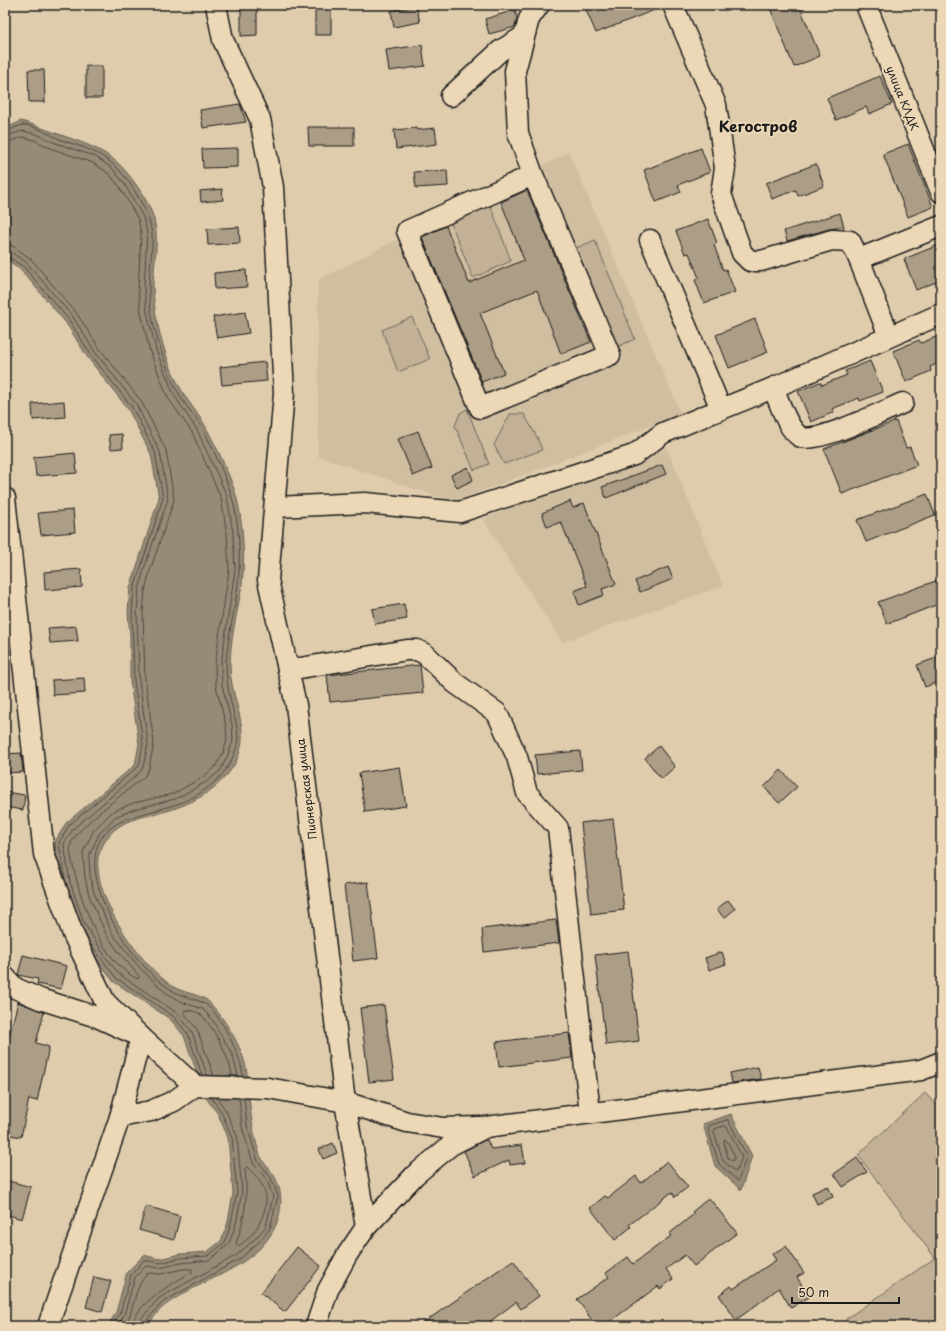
<svg xmlns="http://www.w3.org/2000/svg" width="946" height="1331" font-family="'Playpen Sans',sans-serif">
<style>
.built{fill:#d0bea1}
.green{fill:#c2b197;stroke:#6f665a}
.water{fill:#978b77;stroke:#665f53}
.lines{fill:none;stroke-linecap:round;stroke-linejoin:round}
.shore{stroke:#4d4840;stroke-width:1}
.building{fill:#ac9e86;stroke:#1c1c1c}
.minor-casing{stroke:#1c1c1c;stroke-width:23}
.minor{stroke:#ecd7b6;stroke-width:20}
.labels{text-anchor:middle;dominant-baseline:central;stroke-width:4;stroke-linejoin:round;paint-order:stroke}
.street-label{font-size:11px;fill:#1c1c1c;stroke:#ecd7b6}
.district-label{font-size:15px;font-weight:bold;fill:#1c1c1c;stroke:#ecd7b6}
</style>
<rect width="100%" height="100%" fill="#dfccad"/>
<filter id="ink" filterUnits="userSpaceOnUse"><feTurbulence type="fractalNoise" baseFrequency=".025" numOctaves="2"/><feDisplacementMap in="SourceGraphic" scale="8" xChannelSelector="R" yChannelSelector="G"/><feConvolveMatrix kernelMatrix="1 2 1 2 8 2 1 2 1" color-interpolation-filters="sRGB"/></filter>
<g filter="url(#ink)">
<g class="built">
<polygon points="569,152 681,414 454,502 318,456 318,280"/>
<polygon points="667,448 723,586 562,642 483,519"/>
</g>
<g class="green">
<polygon points="488,199 511,261 473,278 448,216"/>
<polygon points="595,240 635,339 617,347 576,248"/>
<polygon points="412,317 430,359 398,372 382,330"/>
<polygon points="467,409 489,464 474,470 455,426 460,413"/>
<polygon points="510,414 524,414 537,437 542,450 504,464 494,445"/>
<polygon points="925,1093 941,1110 941,1326 849,1326 846,1319 935,1258 858,1155"/>
</g>
<g class="water">
<path d="M21 121C36 125 49 131 64 136 89 145 111 152 128 174 137 185 147 200 152 213 161 237 153 264 153 289 154 304 156 320 160 334 165 353 172 374 182 391 188 402 197 412 203 422 213 439 229 473 235 492 243 516 246 565 241 590 237 615 230 640 230 666 230 691 244 717 242 741 239 774 206 798 176 808 150 818 119 815 104 843 102 847 99 854 98 857 93 898 140 964 172 986 183 993 198 994 207 1000 208 1001 216 1010 217 1011 230 1028 244 1051 247 1073 250 1102 250 1126 260 1155 263 1163 268 1167 273 1174 284 1191 283 1213 273 1231 251 1270 201 1279 167 1304 159 1309 153 1319 147 1326H108L116 1312 127 1272 144 1255 159 1259 180 1254 207 1252 221 1241 228 1222 233 1193 228 1138 218 1114 206 1098 184 1036 170 1019 113 981 87 947 57 862 55 842 66 823 135 765 139 744 130 681V635L128 612 130 588 159 498 151 454 128 409 88 358 66 323 21 270 5 258V129Z"/>
<polygon points="731,1114 752,1156 741,1190 715,1166 703,1124"/>
</g>
<g class="lines">
<g class="shore">
<path d="M5 132C10 131 17 126 22 125 35 124 54 138 67 142 101 152 119 163 137 195 144 207 150 219 152 234 153 252 149 270 149 288 149 308 154 329 160 347 165 362 170 379 178 392 184 405 195 415 202 427 211 444 225 475 231 494 239 518 241 558 238 584 235 610 228 635 226 662 226 676 228 690 231 703 234 717 240 731 237 745 230 775 203 796 174 805 138 817 91 818 95 869 98 909 137 968 170 989 182 997 193 998 204 1003 220 1012 242 1058 243 1076"/>
<polyline points="5,137 22,131 36,134 56,143 96,157 112,168 124,183 143,217 147,233 144,289 147,312 156,350 174,395 197,430 227,496 233,533 235,570 221,664 222,685 232,725 233,741 228,755 220,771 206,782 175,799 135,809 115,817 99,834 89,856 90,875 94,893 112,933 138,966 165,992 184,1003 203,1009 213,1021 233,1056 238,1076"/>
<path d="M5 143 22 137 34 140 53 149 93 163 108 173 119 186 138 219 141 234 138 290 141 313 150 352 168 398 192 432 221 498 227 534 229 570 215 664 216 686 226 726 227 740 223 753 215 767 203 777 173 794 133 803 112 812 94 830 83 852 85 878 89 895 97 914 106 934 118 951 139 976 138 979C103 964 81 903 74 869 72 862 69 851 71 844 75 828 130 789 145 776L149 768 154 743 145 679 143 612 145 591 150 571 174 500 166 450 141 401 100 349 77 314 31 259 13 246 5 244"/>
<polyline points="5,250 11,252 27,263 73,317 95,352 136,404 160,452 168,499 144,569 139,590 137,612 139,680 148,744 143,767 140,772 73,829 64,844 70,882 84,923 107,959 119,974 177,1013 192,1032 207,1075"/>
<polyline points="5,255 24,267 69,320 91,355 132,407 155,452 163,498 134,589 132,612 134,681 143,744 139,766 69,825 59,843 65,879"/>
<polyline points="89,942 116,978 173,1016 188,1034 202,1075"/>
<path d="M214 1076 197 1029 184 1013 185 1010C189 1010 196 1011 200 1014 213 1025 231 1060 232 1076"/>
<polygon points="728,1120 747,1156 738,1181 719,1164 708,1129 709,1126"/>
<polygon points="725,1126 727,1127 742,1157 736,1172 723,1161 714,1132 715,1129"/>
<polygon points="725,1140 727,1141 735,1157 733,1161 728,1158 724,1142"/>
<path d="M247 1167C255 1174 267 1188 266 1199 266 1217 253 1238 238 1246L236 1244C245 1217 248 1197 245 1169Z"/>
<polyline points="112,1326 120,1313 131,1275 144,1260 160,1263 180,1258 208,1256 225,1242 231,1223 237,1193 232,1138 222,1113 211,1097"/>
<polyline points="118,1326 124,1315 135,1277 146,1266 160,1268 181,1263 209,1260 229,1244 236,1224 242,1192 237,1136 226,1111 217,1098"/>
<path d="M125 1326C135 1309 133 1288 148 1273L161 1274 182 1269H192V1272C174 1283 134 1303 133 1326"/>
<polyline points="139,1326 141,1319 159,1298 237,1255 257,1237 266,1226 273,1197 267,1180 253,1163 242,1127 239,1098"/>
<polyline points="144,1326 145,1322 163,1302 240,1259 261,1240 270,1228 278,1196 271,1178 258,1161 247,1126 244,1098"/>
</g>
</g>
<g class="building">
<polygon points="241,5 257,5 257,35 241,36"/>
<rect x="315" y="5" width="16" height="30"/>
<polygon points="584,5 662,5 662,7 596,33"/>
<polygon points="777,5 799,5 820,56 794,67 770,8"/>
<polygon points="416,6 420,22 394,27 391,11"/>
<polygon points="515,10 517,18 515,27 489,34 485,19"/>
<polygon points="422,45 425,66 389,71 386,50"/>
<rect x="86" y="66" width="16" height="32"/>
<polygon points="28,70 44,70 45,102 29,102"/>
<polygon points="880,76 892,104 869,114 866,107 836,120 827,98"/>
<polygon points="240,104 246,122 203,128 200,110"/>
<polygon points="308,127 354,127 354,146 309,146"/>
<polygon points="416,128 417,130 435,128 437,144 396,149 394,130"/>
<polygon points="908,144 933,207 908,217 883,154"/>
<polygon points="238,148 238,167 203,168 202,149"/>
<polygon points="701,148 710,172 678,185 681,192 656,202 644,170"/>
<polygon points="816,164 824,186 798,196 796,190 772,199 766,183"/>
<polygon points="447,170 448,186 416,188 414,172"/>
<polygon points="222,189 223,200 201,202 200,191"/>
<polygon points="527,190 591,342 561,354 537,290 480,313 504,373 482,382 422,237 446,226 469,283 524,260 501,202"/>
<polygon points="840,213 844,227 829,229 787,241 784,231"/>
<polygon points="708,219 717,243 714,245 723,270 726,269 735,292 704,303 695,280 699,278 689,253 685,254 676,231"/>
<polygon points="239,227 240,243 208,245 207,229"/>
<polygon points="941,244 941,280 916,290 904,259"/>
<polygon points="246,270 247,287 215,289 214,273"/>
<polygon points="245,312 249,333 217,338 213,317"/>
<polygon points="755,319 768,352 729,368 716,335"/>
<polygon points="941,335 941,362 930,367 931,371 906,382 893,351 919,340 921,343"/>
<polygon points="870,361 883,392 860,401 859,398 832,409 834,412 811,422 798,391 820,382 822,385 847,375 845,371"/>
<polygon points="265,362 267,381 222,385 220,367"/>
<polygon points="64,401 65,417 33,420 32,404"/>
<polygon points="896,421 906,448 910,447 917,465 842,494 824,449"/>
<polygon points="418,431 432,468 413,476 398,439"/>
<polygon points="122,434 123,448 111,449 109,435"/>
<polygon points="75,453 77,473 36,476 34,457"/>
<polygon points="662,465 666,474 606,498 602,487"/>
<polygon points="468,467 473,480 457,488 451,475"/>
<polygon points="927,494 935,515 866,542 857,520"/>
<polygon points="570,501 573,508 584,503 616,584 602,589 604,595 579,605 574,591 587,586 561,522 547,527 542,513"/>
<polygon points="73,510 75,532 41,535 38,513"/>
<polygon points="668,567 673,579 640,592 635,581"/>
<polygon points="81,569 82,587 45,590 44,572"/>
<polygon points="941,579 941,603 887,624 878,602"/>
<polygon points="404,604 407,619 375,624 372,609"/>
<polygon points="76,626 78,641 50,643 48,628"/>
<polygon points="941,656 941,681 925,687 917,665"/>
<polygon points="420,665 423,693 330,702 327,675"/>
<polygon points="84,678 85,693 53,695 52,680"/>
<polygon points="659,746 675,767 661,779 645,758"/>
<polygon points="580,751 582,770 537,774 535,755"/>
<polygon points="21,753 23,772 5,773 5,754"/>
<polygon points="400,767 406,806 365,812 359,773"/>
<polygon points="781,770 797,787 779,803 764,787"/>
<polygon points="5,792 25,795 23,810 5,807"/>
<polygon points="613,819 624,910 591,914 581,823"/>
<polygon points="368,882 378,958 353,961 344,885"/>
<polygon points="728,900 735,909 724,918 717,909"/>
<polygon points="556,920 559,943 484,952 482,929"/>
<polygon points="628,951 639,1041 606,1045 595,955"/>
<polygon points="722,952 726,964 709,970 705,958"/>
<polygon points="23,955 67,966 61,989 37,984 38,979 18,975"/>
<polygon points="18,1002 44,1012 36,1043 49,1047 37,1101 29,1099 21,1137 5,1134 5,1036 9,1037"/>
<polygon points="384,1005 394,1079 369,1082 360,1008"/>
<polygon points="569,1033 572,1058 499,1067 496,1042"/>
<polygon points="758,1067 761,1079 732,1083 730,1073"/>
<polygon points="485,1140 487,1140 491,1149 522,1145 525,1163 510,1165 509,1160 475,1176 464,1151"/>
<polygon points="333,1143 337,1153 323,1159 319,1149"/>
<polygon points="857,1158 867,1172 843,1187 834,1174"/>
<polygon points="667,1161 688,1187 675,1197 672,1192 629,1225 631,1227 615,1240 590,1208 605,1196 608,1198 636,1176 641,1183"/>
<polygon points="5,1180 31,1187 22,1219 5,1214"/>
<polygon points="828,1186 833,1197 817,1204 812,1193"/>
<polygon points="709,1198 737,1233 694,1266 685,1255 666,1269 673,1279 660,1289 658,1286 604,1326 596,1326 577,1299 609,1277 606,1273 628,1257 633,1264 671,1236 669,1234 694,1214 692,1212"/>
<polygon points="146,1206 180,1216 174,1240 139,1230"/>
<polygon points="786,1246 804,1273 797,1277 809,1297 791,1308 779,1288 736,1320 719,1295 731,1286 733,1289 776,1260 772,1254"/>
<polygon points="297,1247 321,1266 285,1312 261,1293"/>
<polygon points="513,1260 539,1296 521,1309 516,1302 484,1326 419,1326"/>
<polygon points="94,1277 111,1281 102,1312 86,1307"/>
</g>
<g class="lines">
<g class="minor-casing">
<g id="minor">
<polyline points="216,5 223,40 260,119 273,187 284,393 268,580 296,705 345,1102 366,1227"/>
<polyline points="673,5 716,105 725,168 721,194 742,253 750,261 761,261 832,240 850,241 859,259 941,226"/>
<polyline points="866,5 941,192"/>
<polyline points="451,96 500,51 524,36"/>
<polyline points="533,175 407,231 480,408 610,355 533,175 518,133 515,71 529,19 539,5"/>
<polyline points="650,240 721,409"/>
<polyline points="859,259 889,336"/>
<path d="M773 388C780 402 786 427 799 436 814 446 886 410 903 403"/>
<polyline points="5,498 44,854 73,934 105,1002 141,1037 120,1117 48,1326"/>
<polyline points="275,507 365,503 460,512 634,455 663,433 773,388 941,314"/>
<polyline points="288,670 407,650 417,650 425,654 455,683 497,713 517,757 527,793 558,828 590,1113"/>
<polyline points="5,977 15,988 40,999 97,1017 141,1037 195,1086"/>
<polyline points="120,1117 151,1111 174,1101 195,1086 268,1088 345,1102 407,1122 443,1128 480,1127"/>
<polyline points="316,1326 328,1290 347,1255 366,1227 415,1175 451,1145 486,1127 921,1070 941,1062"/>
</g>
</g>
<use href="#minor" class="minor"/>
</g>
</g>
<g class="labels">
<g class="street-label">
<text transform="translate(903 98) rotate(68)">улица КЛДК</text>
<text transform="translate(306 789) rotate(-97)">Пионерская улица</text>
</g>
<g class="district-label">
<text x="758" y="125">Кегостров</text>
</g>
</g>
<rect width="946" height="1331" fill="none" stroke="#ecd7b6" stroke-width="20"/>
<rect x="10" y="10" width="926" height="1311" fill="none" stroke="#1c1c1c" stroke-width="1.5" filter="url(#ink)"/>
<path d="M792 1297v6h107v-6" fill="none" stroke="#1c1c1c" stroke-width="2"/>
<text x="798" y="1297" font-size="12" fill="#1c1c1c" stroke="#ecd7b6" stroke-width="3" paint-order="stroke">50 m</text>
</svg>
